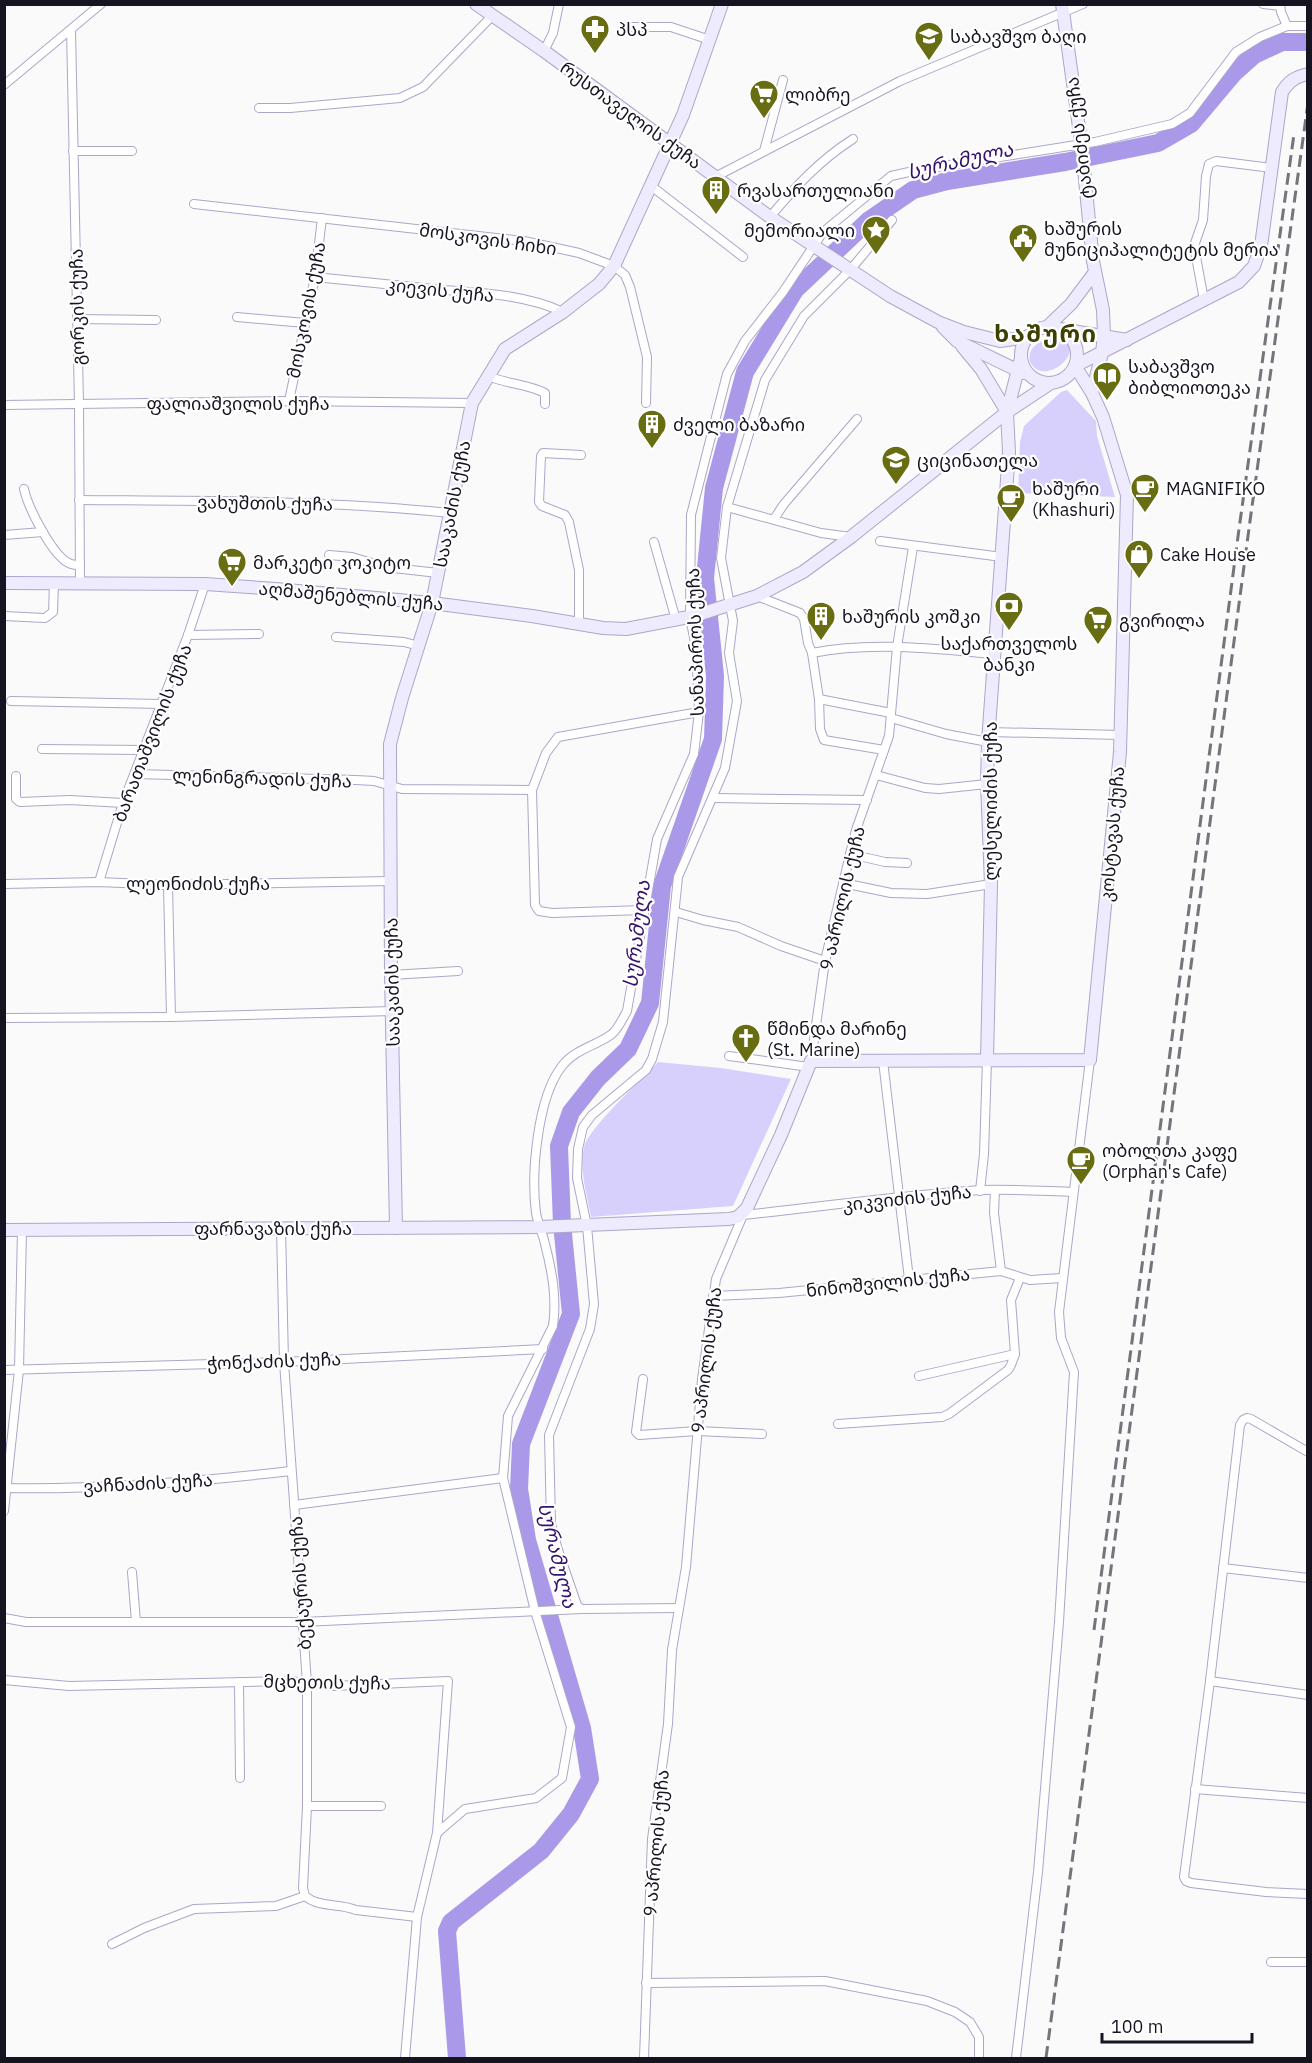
<svg xmlns="http://www.w3.org/2000/svg" width="1312" height="2063" font-family="'IBM Plex Sans','Noto Sans Georgian',sans-serif">
<style>
.green{fill:#d8d0fc}
.lines{fill:none;stroke-linecap:round;stroke-linejoin:round}
.river{stroke:#aa99e8;stroke-width:18}
.street-casing{stroke:#aca6c9;stroke-width:10}
.secondary-casing{stroke:#aca6c9;stroke-width:14}
.street{stroke:#fff;stroke-width:8}
.secondary{stroke:#efebfe;stroke-width:12}
.rail{stroke:#75737b;stroke-width:3;stroke-dasharray:12 6;stroke-linecap:butt}
.labels{text-anchor:middle;dominant-baseline:central;stroke-width:4.5;stroke-linejoin:round;paint-order:stroke}
.poi-label{font-size:18px;fill:#171421;stroke:#fff;text-anchor:start}
.street-label{font-size:18px;fill:#171421;stroke:#fff}
.water-label{font-size:20px;font-style:italic;fill:#36126f;stroke:#fff}
.district-label{font-size:24px;font-weight:bold;letter-spacing:1.5px;fill:#3d4000;stroke:#fff}
</style>
<rect width="100%" height="100%" fill="#fafafa"/>
<g class="green">
<path d="M1053 336C1096 344 1045 391 1030 362 1027 345 1041 342 1053 336Z"/>
<polygon points="1067,390 1096,421 1097,436 1115,497 1018,493 1020,442 1024,426 1061,392"/>
<path d="M658 1062 721 1068 791 1079 733 1206 591 1217C587 1195 579 1170 584 1147 589 1128 642 1079 658 1062Z"/>
</g>
<g class="lines">
<polyline class="river" points="457,2058 447,1931 451,1922 541,1851 571,1814 590,1779 582,1728 527,1540 519,1489 521,1444 571,1314 562,1224 559,1146 571,1112 598,1078 628,1049 650,1003 662,886 713,739 715,676 705,578 714,488 745,372 795,290 868,221 913,190 947,181 1065,162 1158,143 1191,124 1234,73 1254,55 1282,42 1308,42"/>
<g class="street-casing">
<g id="street">
<polyline points="1263,4 1280,6"/>
<polyline points="1280,4 1281,12 1287,26"/>
<polyline points="624,27 671,27 710,40"/>
<polyline points="71,30 79,404 80,584"/>
<polyline points="544,51 553,33 559,4"/>
<polyline points="4,85 101,4"/>
<polyline points="259,108 290,108 400,98 423,87 492,16"/>
<polyline points="73,151 132,151"/>
<polyline points="764,151 783,80"/>
<polyline points="715,177 900,81 1083,4"/>
<polyline points="650,185 743,257"/>
<polyline points="194,204 524,241 579,253 614,266 625,275 630,287 647,357 646,403"/>
<path d="M770 217C795 187 820 160 853 139"/>
<path d="M315 277C358 281 401 286 444 290 483 293 527 295 563 312"/>
<polyline points="1204,300 1194,246 1203,220 1206,176 1209,164 1216,161 1272,168"/>
<polyline points="237,317 305,323"/>
<polyline points="77,319 156,320"/>
<path d="M488 376C507 384 527 384 545 393V404"/>
<polyline points="289,401 315,277 322,218"/>
<polyline points="4,405 289,401 472,403"/>
<path d="M24 489C28 507 53 558 71 564 74 565 77 565 80 565"/>
<path d="M79 500C203 501 327 500 450 513"/>
<polyline points="727,507 821,533 851,537"/>
<polyline points="774,519 784,504 857,419"/>
<polyline points="4,535 43,532"/>
<polyline points="880,541 1002,557"/>
<polyline points="654,542 676,620"/>
<polyline points="329,555 352,557 385,567 438,573"/>
<polyline points="757,596 800,613 804,619 808,643 812,653 819,699 820,729 824,740 884,750"/>
<polyline points="4,616 45,618 53,612 54,583"/>
<polyline points="579,624 579,570 569,522 565,515 542,506 539,502 541,456 543,453 581,455"/>
<polyline points="188,635 259,634"/>
<polyline points="336,637 404,642 419,646"/>
<path d="M812 653C872 641 934 649 994 654"/>
<polyline points="819,699 891,713"/>
<polyline points="11,701 162,704"/>
<polyline points="891,718 946,734 988,742"/>
<polyline points="989,732 1121,735"/>
<polyline points="42,749 144,750"/>
<polyline points="135,774 356,780 374,781 402,789 532,790"/>
<polyline points="876,775 925,788 939,789 987,784"/>
<polyline points="16,776 16,799 20,802 70,800 123,803"/>
<polyline points="714,798 867,800"/>
<polyline points="850,854 885,862 907,863"/>
<polyline points="99,882 123,803 188,635 205,584"/>
<polyline points="843,883 891,893 927,894 991,884"/>
<polyline points="4,884 99,882 168,885 391,881"/>
<polyline points="168,885 171,1017"/>
<polyline points="643,910 552,913 539,911 535,905 532,790 546,753 558,737 699,712"/>
<polyline points="676,912 703,920 738,927 781,946 825,961"/>
<polyline points="391,975 458,971"/>
<polyline points="4,1018 171,1017 393,1011"/>
<polyline points="729,1056 809,1067"/>
<polyline points="811,1061 825,961 850,854 856,830 889,736 897,647 913,547"/>
<polyline points="883,1061 909,1279"/>
<polyline points="995,1190 994,1213 1001,1271"/>
<polyline points="980,1191 984,1154 987,1060"/>
<path d="M281 1227 284 1362 307 1683V1806L303 1888 305 1896C319 1908 340 1903 356 1910L417 1917"/>
<polyline points="713,1296 779,1293 1001,1271 1030,1280 1062,1278"/>
<polyline points="4,1370 284,1362 543,1349"/>
<polyline points="919,1376 1015,1354"/>
<polyline points="643,1379 636,1432 639,1435 697,1431 762,1434"/>
<polyline points="838,1424 942,1417 949,1414 1008,1370 1011,1365 1015,1354 1011,1300 1020,1278"/>
<polyline points="1308,1452 1251,1419 1247,1418 1243,1420 1240,1425 1210,1681 1184,1877 1186,1881 1191,1883 1266,1892 1308,1894"/>
<path d="M4 1488C100 1490 196 1482 291 1471"/>
<polyline points="294,1505 503,1478"/>
<polyline points="4,1511 19,1370 22,1230"/>
<polyline points="1223,1568 1308,1578"/>
<polyline points="132,1572 136,1622"/>
<polyline points="581,1609 577,1605 558,1550 551,1524 549,1435 590,1329 594,1304 587,1226 577,1178 578,1149 583,1127 592,1115 646,1070 652,1059 663,1022 678,877 725,768 737,701 729,653 733,621 721,558 727,507 765,380 804,316 851,269 892,220"/>
<polyline points="4,1618 26,1622 303,1622 581,1609 679,1608"/>
<polyline points="4,1680 69,1686 290,1681 333,1686 448,1681 437,1833 417,1917 405,2058"/>
<polyline points="1210,1681 1308,1695"/>
<polyline points="239,1682 240,1778"/>
<polyline points="1195,1789 1308,1798"/>
<polyline points="307,1806 381,1806"/>
<path d="M437 1833 465 1809 536 1798 562 1778 571 1727 535 1611 503 1478 508 1416 553 1326C557 1298 552 1271 545 1244 543 1234 538 1224 536 1213 531 1174 537 1098 562 1066 575 1049 596 1046 612 1034 618 1029 623 1018 627 1011L657 839 694 754 699 712 696 648 690 617 691 515 727 374 745 341 783 292 823 232 891 176 918 170 1095 142 1172 124 1190 113 1236 52 1260 37 1287 26H1308"/>
<polyline points="112,1944 144,1928 194,1909 276,1906 305,1896"/>
<polyline points="1271,1962 1308,1962"/>
<polyline points="646,1983 825,1981 927,2001 955,2012 970,2022 979,2037 979,2058"/>
<path d="M644 2058 652 1839 668 1724 672 1650 686 1567 702 1379 716 1279 743 1215C822 1207 901 1195 981 1190 1011 1189 1042 1191 1073 1192"/>
<polyline points="1016,2058 1038,1872 1059,1622 1074,1372 1061,1338 1059,1312 1090,1060"/>
</g>
</g>
<g class="secondary-casing">
<g id="secondary">
<polyline points="476,4 544,51 770,217 890,296 938,322 964,332 1000,341 1027,337"/>
<polyline points="1062,4 1082,149 1093,261 1103,310 1104,335 1102,353 1092,393"/>
<circle cx="1049" cy="355" r="28"/>
<polyline points="943,327 957,341 1023,373"/>
<polyline points="1047,327 1071,304 1095,272"/>
<polyline points="1060,329 1127,340"/>
<polyline points="962,346 981,369 1007,412"/>
<polyline points="4,583 205,584 276,589 432,603 532,616 603,628 626,629 694,616 757,596 803,572 851,537 1007,412 1051,383"/>
<polyline points="987,1060 991,884 987,784 988,742 1009,452 1007,412 1021,358"/>
<polyline points="396,1228 391,975 390,744 402,698 432,603 472,403 505,349 563,312 599,284 614,266 683,115 722,4"/>
<path d="M4 1230 539 1227 729 1219 738 1217 747 1208 781 1135 811 1061 1090 1060 1120 752 1127 495 1103 417 1092 393 1075 366 1239 282 1254 266 1261 246 1282 92C1289 81 1295 77 1308 74"/>
</g>
</g>
<use href="#street" class="street"/>
<use href="#secondary" class="secondary"/>
<g class="rail">
<polyline points="1094,1630 1239,529 1294,134"/>
<polyline points="1046,2058 1250,521 1308,103"/>
</g>
</g>
<defs>
<g id="pharmacy-pin" transform="scale(1.5)"><path d="M0 17L-7.5 6A9.5 9.5 0 1 1 7.5 6Z" fill="#686d11" stroke="#fff"/><path d="M-2-6h4v4h4v4h-4v4h-4v-4h-4v-4h4Z" fill="#fff"/></g>
<g id="school-pin" transform="scale(1.5)"><path d="M0 17L-7.5 6A9.5 9.5 0 1 1 7.5 6Z" fill="#686d11" stroke="#fff"/><path d="M0-5L7-2L0 1L-7-2ZM-4 1L0 2.5L4 1V4Q0 6-4 4Z" fill="#fff"/></g>
<g id="supermarket-pin" transform="scale(1.5)"><path d="M0 17L-7.5 6A9.5 9.5 0 1 1 7.5 6Z" fill="#686d11" stroke="#fff"/><path d="M-6-5.5h2.5l.6 2H6L4.5 2H-2.5L-4.4-4H-6ZM-1.5 3.2a1.3 1.3 0 1 0 .1 0ZM3 3.2a1.3 1.3 0 1 0 .1 0Z" fill="#fff"/></g>
<g id="building-pin" transform="scale(1.5)"><path d="M0 17L-7.5 6A9.5 9.5 0 1 1 7.5 6Z" fill="#686d11" stroke="#fff"/><path d="M-4-6H4V6H1V3H-1V6H-4ZM-2.5-4.3h1.7v1.8h-1.7ZM.8-4.3h1.7v1.8H.8ZM-2.5-1h1.7V.8h-1.7ZM.8-1h1.7V.8H.8Z" fill="#fff"/></g>
<g id="sight-pin" transform="scale(1.5)"><path d="M0 17L-7.5 6A9.5 9.5 0 1 1 7.5 6Z" fill="#686d11" stroke="#fff"/><path d="M0-6L1.8-2.2L6-1.7L2.9 1.2L3.7 5.4L0 3.3L-3.7 5.4L-2.9 1.2L-6-1.7L-1.8-2.2Z" fill="#fff"/></g>
<g id="civic-pin" transform="scale(1.5)"><path d="M0 17L-7.5 6A9.5 9.5 0 1 1 7.5 6Z" fill="#686d11" stroke="#fff"/><path d="M-.6-6.5H3V-4.5H.6V-3L4-1V1h2V6H-6V1h2V-1L-.6-3ZM-1.2 2.5V6h2.4V2.5Z" fill="#fff"/></g>
<g id="library-pin" transform="scale(1.5)"><path d="M0 17L-7.5 6A9.5 9.5 0 1 1 7.5 6Z" fill="#686d11" stroke="#fff"/><path d="M-6-4Q-3-5.5-.7-3.5V5Q-3 3-6 4ZM6-4Q3-5.5 .7-3.5V5Q3 3 6 4Z" fill="#fff"/></g>
<g id="cafe-pin" transform="scale(1.5)"><path d="M0 17L-7.5 6A9.5 9.5 0 1 1 7.5 6Z" fill="#686d11" stroke="#fff"/><path d="M-5.5-4.5H6V0H3Q3 3.5 0 3.5H-2.5Q-5.5 3.5-5.5 0ZM3-3.2v2h1.7v-2ZM-6 4.5H4V6H-6Z" fill="#fff"/></g>
<g id="shop-pin" transform="scale(1.5)"><path d="M0 17L-7.5 6A9.5 9.5 0 1 1 7.5 6Z" fill="#686d11" stroke="#fff"/><path d="M-5-2.5h2.3a2.7 3.5 0 0 1 5.4 0H5L5.5 6h-11ZM-1.5-2.5h3a1.5 2.3 0 0 0-3 0Z" fill="#fff"/></g>
<g id="bank-pin" transform="scale(1.5)"><path d="M0 17L-7.5 6A9.5 9.5 0 1 1 7.5 6Z" fill="#686d11" stroke="#fff"/><path d="M-6-4H6V4H-6ZM0-2.3a2.3 2.3 0 1 0 0 4.6a2.3 2.3 0 1 0 0-4.6Z" fill="#fff"/></g>
<g id="church-pin" transform="scale(1.5)"><path d="M0 17L-7.5 6A9.5 9.5 0 1 1 7.5 6Z" fill="#686d11" stroke="#fff"/><path d="M-1.2-6h2.4v3.5h3.3v2.4h-3.3V6h-2.4V-.1h-3.3v-2.4h3.3Z" fill="#fff"/></g>
</defs>
<g fill-rule="evenodd">
<use href="#pharmacy-pin" x="595" y="29"/>
<use href="#school-pin" x="929" y="36"/>
<use href="#supermarket-pin" x="764" y="94"/>
<use href="#building-pin" x="716" y="190"/>
<use href="#sight-pin" x="876" y="230"/>
<use href="#civic-pin" x="1023" y="238"/>
<use href="#library-pin" x="1107" y="376"/>
<use href="#building-pin" x="652" y="424"/>
<use href="#school-pin" x="896" y="460"/>
<use href="#cafe-pin" x="1145" y="488"/>
<use href="#cafe-pin" x="1011" y="498"/>
<use href="#shop-pin" x="1139" y="554"/>
<use href="#supermarket-pin" x="232" y="562"/>
<use href="#bank-pin" x="1009" y="606"/>
<use href="#building-pin" x="821" y="616"/>
<use href="#supermarket-pin" x="1098" y="620"/>
<use href="#church-pin" x="746" y="1038"/>
<use href="#cafe-pin" x="1081" y="1160"/>
</g>
<g class="labels">
<g class="poi-label">
<text x="616" y="29">პსპ</text>
<text x="950" y="36">საბავშვო ბაღი</text>
<text x="785" y="94">ლიბრე</text>
<text x="737" y="190">რვასართულიანი</text>
<text x="1044" y="228">ხაშურის<tspan x="1044" dy="21">მუნიციპალიტეტის მერია</tspan></text>
<text x="855" y="230" text-anchor="end">მემორიალი</text>
<text x="1128" y="366">საბავშვო<tspan x="1128" dy="21">ბიბლიოთეკა</tspan></text>
<text x="673" y="424">ძველი ბაზარი</text>
<text x="917" y="460">ციცინათელა</text>
<text x="1032" y="488">ხაშური<tspan x="1032" dy="21">(Khashuri)</tspan></text>
<text x="1166" y="488">MAGNIFIKO</text>
<text x="1160" y="554">Cake House</text>
<text x="253" y="562">მარკეტი კოკიტო</text>
<text x="842" y="616">ხაშურის კოშკი</text>
<text x="1119" y="620">გვირილა</text>
<text x="1009" y="643" text-anchor="middle">საქართველოს<tspan x="1009" dy="21">ბანკი</tspan></text>
<text x="767" y="1028">წმინდა მარინე<tspan x="767" dy="21">(St. Marine)</tspan></text>
<text x="1102" y="1150">ობოლთა კაფე<tspan x="1102" dy="21">(Orphan's Cafe)</tspan></text>
</g>
<g class="street-label">
<text transform="translate(631 115) rotate(36)">რუსთაველის ქუჩა</text>
<text transform="translate(1079 138) rotate(-97)">ტაბიძეს ქუჩა</text>
<text transform="translate(488 239) rotate(8)">მოსკოვის ჩიხი</text>
<text transform="translate(440 290) rotate(6)">კიევის ქუჩა</text>
<text transform="translate(77 307) rotate(-91)">გორკის ქუჩა</text>
<text transform="translate(306 310) rotate(-79)">მოსკოვის ქუჩა</text>
<text x="238" y="403">ფალიაშვილის ქუჩა</text>
<text transform="translate(265 503) rotate(1)">ვახუშთის ქუჩა</text>
<text transform="translate(452 504) rotate(-79)">სააკაძის ქუჩა</text>
<text transform="translate(351 596) rotate(5)">აღმაშენებლის ქუჩა</text>
<text transform="translate(695 642) rotate(-92)">სანაპიროს ქუჩა</text>
<text transform="translate(152 733) rotate(-69)">ბარათაშვილის ქუჩა</text>
<text transform="translate(262 778) rotate(2)">ლენინგრადის ქუჩა</text>
<text transform="translate(990 801) rotate(-90)">ლესელიძის ქუჩა</text>
<text transform="translate(1112 834) rotate(-85)">კოსტავას ქუჩა</text>
<text x="198" y="883">ლეონიძის ქუჩა</text>
<text transform="translate(842 898) rotate(-77)">9 აპრილის ქუჩა</text>
<text transform="translate(392 982) rotate(-91)">სააკაძის ქუჩა</text>
<text transform="translate(907 1198) rotate(-6)">კიკვიძის ქუჩა</text>
<text x="273" y="1228">ფარნავაზის ქუჩა</text>
<text transform="translate(888 1282) rotate(-6)">ნინოშვილის ქუჩა</text>
<text transform="translate(706 1360) rotate(-83)">9 აპრილის ქუჩა</text>
<text transform="translate(274 1361) rotate(-2)">ჭონქაძის ქუჩა</text>
<text transform="translate(148 1483) rotate(-3)">ვაჩნაძის ქუჩა</text>
<text transform="translate(300 1583) rotate(-94)">ბექაურის ქუჩა</text>
<text transform="translate(327 1682) rotate(1)">მცხეთის ქუჩა</text>
<text transform="translate(656 1843) rotate(-85)">9 აპრილის ქუჩა</text>
</g>
<g class="water-label">
<text transform="translate(960 160) rotate(-13)">სურამულა</text>
<text transform="translate(636 934) rotate(-83)">სურამულა</text>
<text transform="translate(558 1555) rotate(76)">სურამულა</text>
</g>
<g class="district-label">
<text x="1046" y="333">ხაშური</text>
</g>
</g>
<rect width="1312" height="2063" fill="none" stroke="#171421" stroke-width="12"/>
<path d="M1102 2033v9h150v-9" fill="none" stroke="#171421" stroke-width="3"/>
<text x="1111" y="2033" font-size="18" fill="#171421" stroke="#ffffff" stroke-width="4.5" paint-order="stroke">100 m</text>
</svg>
